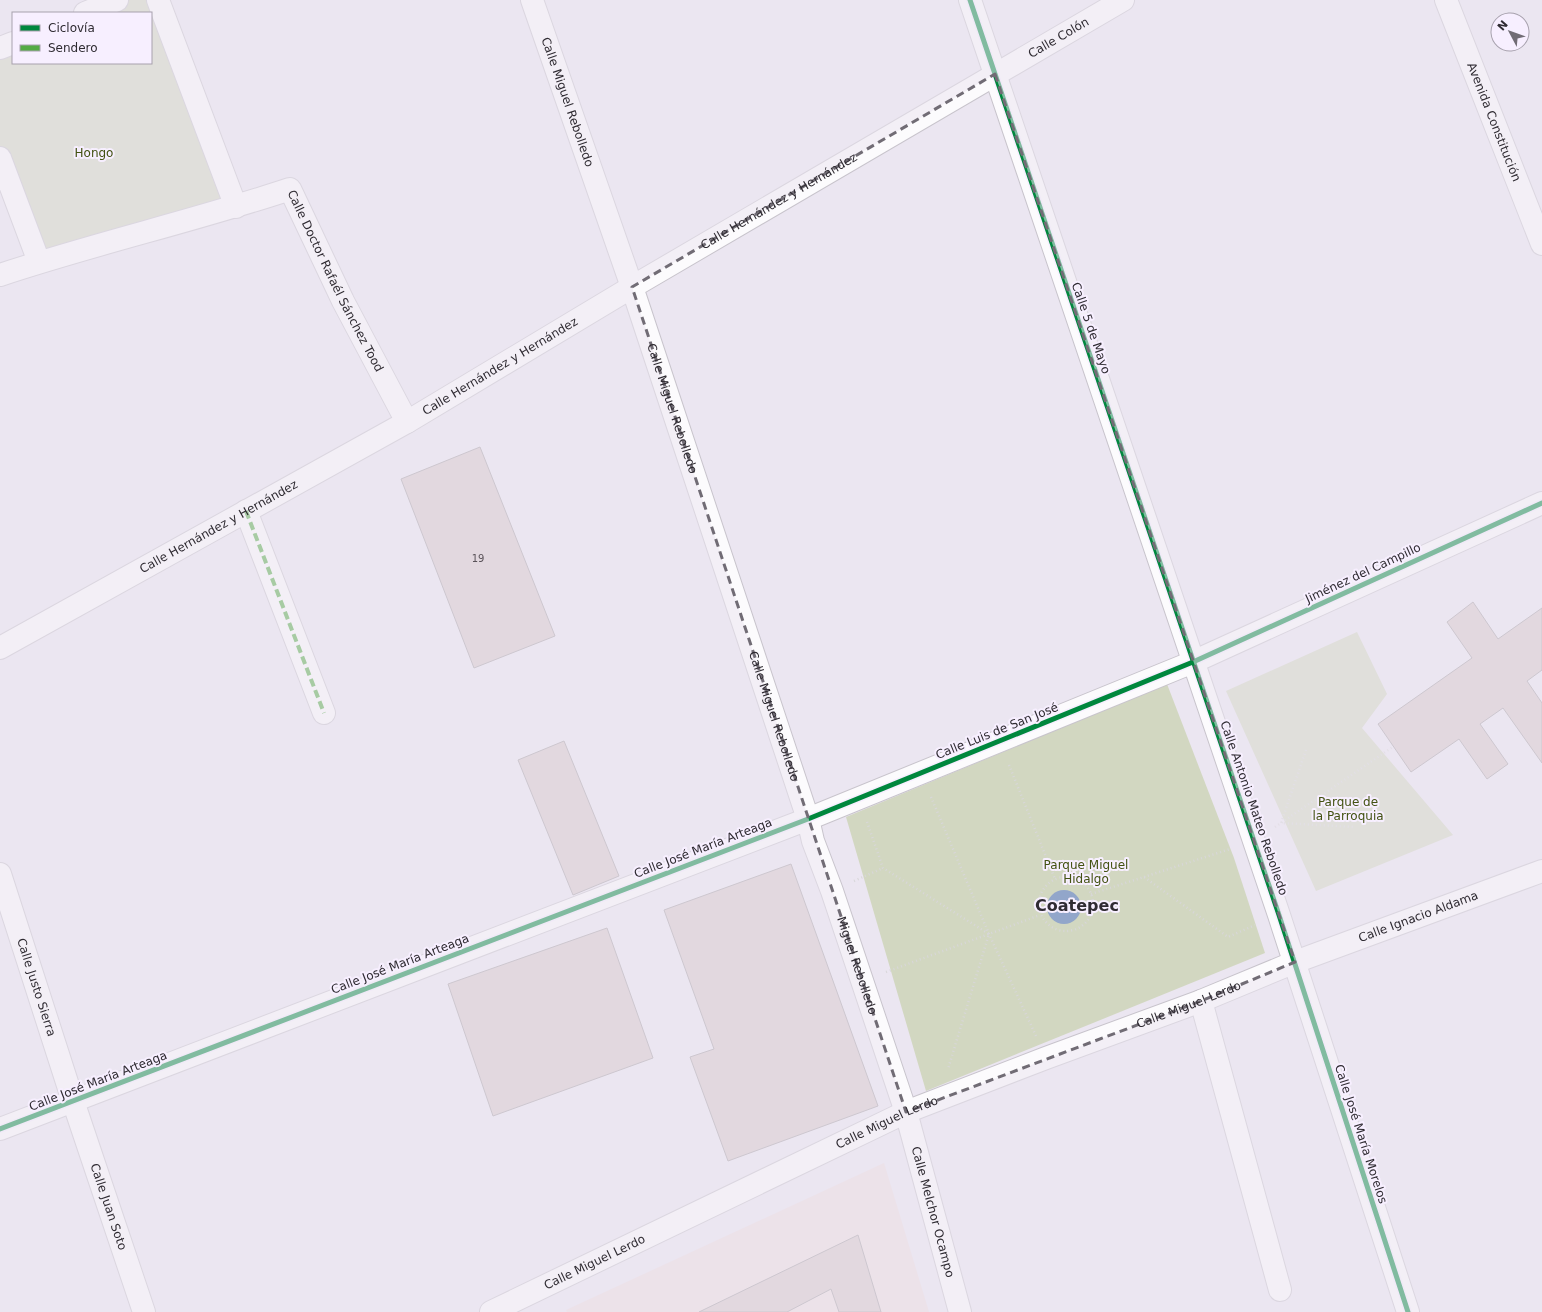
<svg xmlns="http://www.w3.org/2000/svg" width="1542" height="1312" font-family="'DejaVu Sans',sans-serif">
<style>
.education{fill:#eedde0}
.green{fill:#d2d7c1}
.water{fill:#92a6ca}
.building{fill:#d7c8cb;stroke:#a8a2a6}
.lines{fill:none;stroke-linecap:round;stroke-linejoin:round}
.minor-casing{stroke:#c8c4cc;stroke-width:24}
.major-casing{stroke:#c8c4cc;stroke-width:24}
.path{stroke:#d8d7d9;stroke-width:2.5;stroke-dasharray:1 3;stroke-linecap:butt}
.minor{stroke:#fcfbfd;stroke-width:22}
.major{stroke:#fcfbfd;stroke-width:22}
.quiet{stroke:#54ab45;stroke-width:4;stroke-dasharray:8 4;stroke-linecap:butt}
.cycleway-casing{stroke:#f7efff;stroke-width:8}
.cycleway{stroke:#00873e;stroke-width:5}
.marked{fill:none;stroke:#716c75;stroke-width:3;stroke-dasharray:8 5;stroke-linejoin:round}
.labels{text-anchor:middle;dominant-baseline:central;stroke-width:4;stroke-linejoin:round;paint-order:stroke}
.number-label{font-size:10px;fill:#595258}
.street-label{font-size:12px;fill:#2f2b32;stroke:#f7efff}
.park-label{font-size:12px;fill:#435212;stroke:#f7efff}
.district-label{font-size:16px;font-weight:bold;fill:#2f2b32;stroke:#f7efff}
</style>
<rect width="100%" height="100%" fill="#ebe6f1"/>
<polygon class="education" points="884,1163 929,1312 567,1312 566,1310"/>
<g class="green">
<polygon points="117,0 158,0 236,207 39,262 0,158 0,48 13,43 13,63 151,63 151,13 85,13"/>
<polygon points="1357,632 1387,694 1362,728 1453,835 1316,891 1226,691"/>
<polygon points="1167,684 1234,858 1265,953 926,1091 846,817"/>
</g>
<circle class="water" cx="1064" cy="907" r="17"/>
<g class="building">
<polygon points="480,447 555,636 474,668 401,479"/>
<polygon points="1473,602 1498,639 1542,608 1542,670 1527,681 1542,703 1542,763 1503,708 1480,724 1508,764 1487,779 1459,739 1411,772 1378,724 1472,658 1447,622"/>
<polygon points="564,741 619,876 573,895 518,760"/>
<polygon points="791,864 878,1106 728,1161 690,1057 714,1049 664,910"/>
<polygon points="607,928 653,1058 493,1116 448,984"/>
<polygon points="858,1235 881,1312 839,1312 831,1289 787,1312 699,1312"/>
</g>
<g class="lines">
<g class="minor-casing">
<g id="minor">
<polyline points="158,0 236,207"/>
<path id="s1" d="M532 0 632 287 808 819 813 841 832 891 906 1112 960 1312"/>
<polyline points="970,0 1279,915 1408,1312"/>
<polyline points="85,13 117,0"/>
<polyline points="0,48 13,43"/>
<polyline points="0,158 39,262"/>
<path id="s2" d="M0 275C96 243 194 221 290 189L343 301 407 422"/>
<polyline points="246,511 324,713"/>
<path id="s3" d="M0 648 407 422 632 287 1123 0"/>
<path id="s4" d="M0 874 73 1101 144 1312"/>
<polyline points="1201,1001 1280,1290"/>
<polyline points="0,1129 808,819 1193,662 1542,503"/>
<path id="s5" d="M491 1312 906 1112 1046 1058 1201 1001 1295 962 1542 871"/>
</g>
</g>
<g class="major-casing">
<g id="major">
<path id="s6" d="M1446 0 1542 244"/>
</g>
</g>
<g class="path">
<polyline points="1306,750 1281,823 1355,827"/>
<polyline points="1009,765 1055,879"/>
<polyline points="931,797 989,934 1036,1036"/>
<polyline points="867,822 883,868 989,934 1040,915"/>
<polyline points="1275,827 1394,746"/>
<circle cx="1066" cy="904" r="27"/>
<polyline points="1144,877 1230,849"/>
<polyline points="854,881 883,868"/>
<polyline points="1091,894 1144,877 1228,937 1255,925"/>
<polyline points="886,972 989,934 948,1069"/>
</g>
<use href="#minor" class="minor"/>
<use href="#major" class="major"/>
<polyline class="quiet" points="246,511 324,713"/>
<g class="cycleway-casing">
<g id="cycleway">
<polyline points="970,0 1279,915 1408,1312"/>
<polyline points="0,1129 808,819 1193,662 1542,503"/>
</g>
</g>
<use href="#cycleway" class="cycleway"/>
</g>
<path d="M0 0H1542V1312H0ZM995 74 1295 962 1201 1001 906 1112 632 287Z" fill="#ebe6f1" fill-opacity=".55" fill-rule="evenodd"/>
<path class="marked" d="M995 74 1295 962 1201 1001 906 1112 632 287Z"/>
<g class="labels">
<g class="number-label">
<text x="478" y="558">19</text>
</g>
<g class="street-label">
<text stroke="none"><textPath href="#s3" startOffset="1222">Calle Colón</textPath></text>
<text stroke="none"><textPath href="#s1" startOffset="108">Calle Miguel Rebolledo</textPath></text>
<text stroke="none"><textPath href="#s6" startOffset="131">Avenida Constitución</textPath></text>
<text stroke="none"><textPath href="#s3" startOffset="898">Calle Hernández y Hernández</textPath></text>
<text stroke="none"><textPath href="#s2" startOffset="405">Calle Doctor Rafaél Sánchez Tood</textPath></text>
<text transform="translate(1091 328) rotate(71)">Calle 5 de Mayo</text>
<text stroke="none"><textPath href="#s3" startOffset="574">Calle Hernández y Hernández</textPath></text>
<text stroke="none"><textPath href="#s1" startOffset="432">Calle Miguel Rebolledo</textPath></text>
<text stroke="none"><textPath href="#s3" startOffset="250">Calle Hernández y Hernández</textPath></text>
<text transform="translate(1363 573) rotate(-25)">Jiménez del Campillo</text>
<text stroke="none"><textPath href="#s1" startOffset="756">Calle Miguel Rebolledo</textPath></text>
<text transform="translate(997 731) rotate(-22)">Calle Luis de San José</text>
<text transform="translate(1254 808) rotate(71)">Calle Antonio Mateo Rebolledo</text>
<text transform="translate(703 848) rotate(-21)">Calle José María Arteaga</text>
<text stroke="none"><textPath href="#s5" startOffset="1009">Calle Ignacio Aldama</textPath></text>
<text transform="translate(400 964) rotate(-21)">Calle José María Arteaga</text>
<text stroke="none"><textPath href="#s1" startOffset="1019">Miguel Rebolledo</textPath></text>
<text stroke="none"><textPath href="#s4" startOffset="119">Calle Justo Sierra</textPath></text>
<text stroke="none"><textPath href="#s5" startOffset="763">Calle Miguel Lerdo</textPath></text>
<text transform="translate(98 1081) rotate(-21)">Calle José María Arteaga</text>
<text stroke="none"><textPath href="#s5" startOffset="439">Calle Miguel Lerdo</textPath></text>
<text transform="translate(1361 1134) rotate(72)">Calle José María Morelos</text>
<text stroke="none"><textPath href="#s4" startOffset="350">Calle Juan Soto</textPath></text>
<text stroke="none"><textPath href="#s1" startOffset="1277">Calle Melchor Ocampo</textPath></text>
<text stroke="none"><textPath href="#s5" startOffset="115">Calle Miguel Lerdo</textPath></text>
</g>
<g class="park-label">
<text x="94" y="153">Hongo</text>
<text x="1348" y="802">Parque de<tspan x="1348" dy="14">la Parroquia</tspan></text>
<text x="1086" y="865">Parque Miguel<tspan x="1086" dy="14">Hidalgo</tspan></text>
</g>
<g class="district-label">
<text x="1077" y="905">Coatepec</text>
</g>
</g>
<rect x="12" y="12" width="140" height="52" fill="#f7efff" stroke="#a7a1ad"/>
<rect x="20" y="25" width="20" height="6" fill="#00873e" stroke="#a7a1ad"/>
<text x="48" y="32" font-size="12" fill="#2f2b32">Ciclovía</text>
<rect x="20" y="45" width="20" height="6" fill="#54ab45" stroke="#a7a1ad"/>
<text x="48" y="52" font-size="12" fill="#2f2b32">Sendero</text>
<g transform="translate(1510 32) rotate(311)"><circle r="19" fill="#f7efff" stroke="#a7a1ad"/>
<path d="M0-3L7 15L0 10L-7 15Z" fill="#716c75"/>
<text y="-6" font-size="11" font-weight="bold" text-anchor="middle" fill="#2f2b32">N</text>
</g>
</svg>
